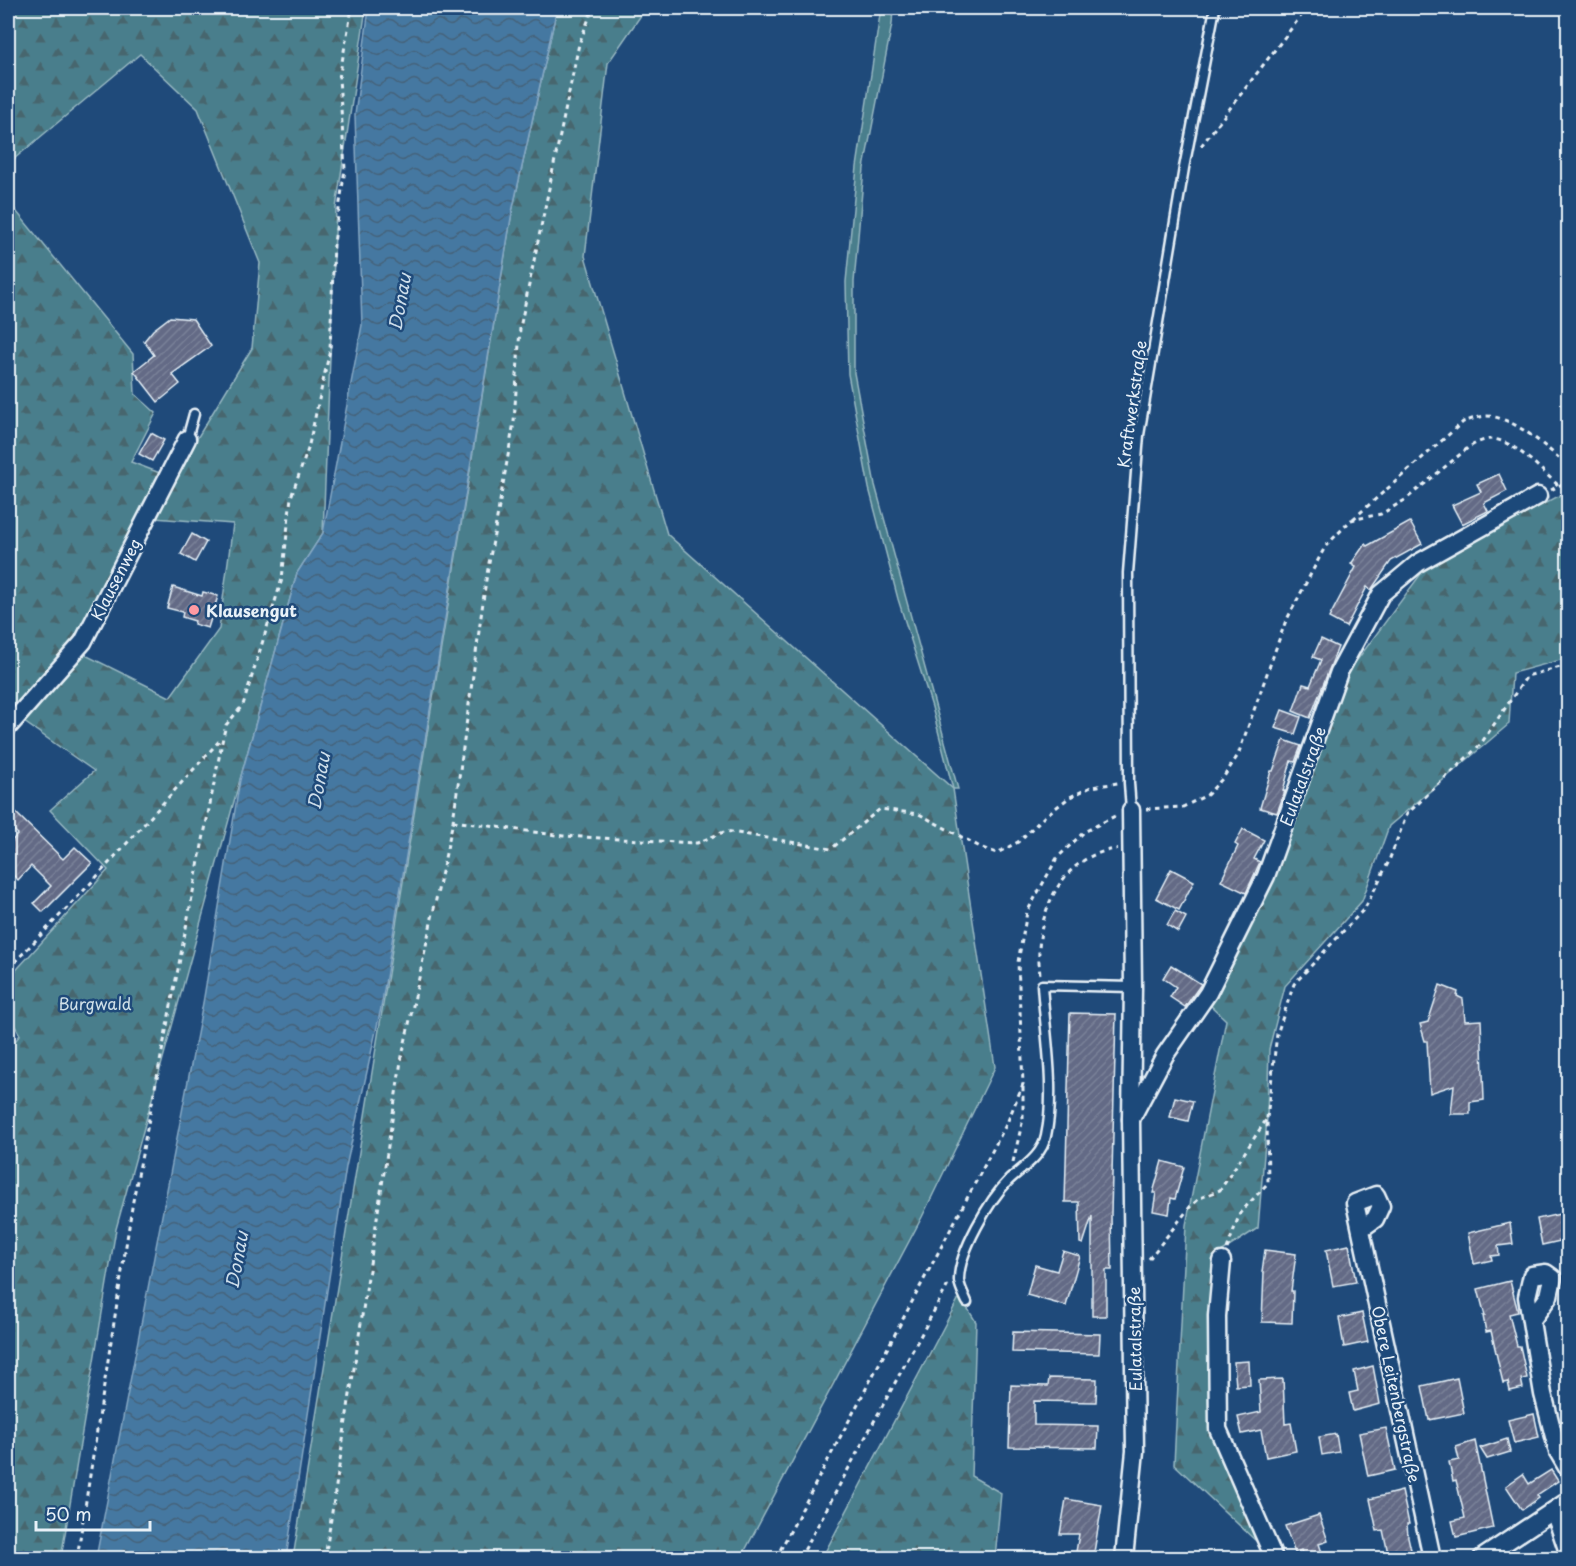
<svg xmlns="http://www.w3.org/2000/svg" width="1576" height="1566" font-family="'Playpen Sans',sans-serif">
<style>
.grass{fill:#487e8c;stroke:#98b8c2;stroke-width:1.5}
.forest{fill:url(#forest-firs);stroke:#98b8c2;stroke-width:1.5;fill-rule:evenodd}
.water{fill:url(#water-waves);stroke:#86a8c4;stroke-width:1.5}
.building{fill:url(#building-hatch);stroke:#e8f1f8;stroke-width:1.5}
.lines{fill:none;stroke-linecap:round;stroke-linejoin:round}
.lane-casing{stroke:#e8f1f8;stroke-width:13}
.street-casing{stroke:#e8f1f8;stroke-width:21}
.path{stroke:#e8f1f8;stroke-width:3;stroke-dasharray:4.5 4.5;stroke-linecap:butt}
.lane{stroke:#1f4a7a;stroke-width:8}
.street{stroke:#1f4a7a;stroke-width:16}
.poi-dot{fill:#ff9aa2;stroke:#1f4a7a;stroke-width:2}
.labels{text-anchor:middle;dominant-baseline:central;stroke-width:5;stroke-linejoin:round;paint-order:stroke}
.street-label{font-size:16px;fill:#e8f1f8;stroke:#1f4a7a}
.poi-label{font-size:16px;font-weight:bold;fill:#e8f1f8;stroke:#1f4a7a;text-anchor:start}
.park-label{font-size:16px;fill:#d0e0e8;stroke:#1f4a7a}
.water-label{font-size:18px;font-style:italic;fill:#cfdfeb;stroke:#1f4a7a}
</style>
<defs>
<pattern id="forest-firs" width="22" height="20" patternUnits="userSpaceOnUse" patternTransform="scale(1.5)"><rect width="22" height="20" fill="#487e8c"/><path d="M5 1l3.5 6h-7zM16 11l3.5 6h-7z" fill="#47666e"/></pattern>
<pattern id="water-waves" width="16" height="10" patternUnits="userSpaceOnUse" patternTransform="scale(1.5)"><rect width="16" height="10" fill="#4478a1"/><path d="M0 5q4-4 8 0t8 0" fill="none" stroke="#45627a"/></pattern>
<pattern id="building-hatch" width="6" height="6" patternUnits="userSpaceOnUse" patternTransform="scale(1.5)"><rect width="6" height="6" fill="#636b86"/><path d="M-1 1l2-2M0 6l6-6M5 7l2-2" fill="none" stroke="#798198"/></pattern>
</defs>
<rect width="100%" height="100%" fill="#1f4a7a"/>
<filter id="ink" filterUnits="userSpaceOnUse"><feTurbulence type="fractalNoise" baseFrequency=".0167" numOctaves="2"/><feDisplacementMap in="SourceGraphic" scale="12" xChannelSelector="R" yChannelSelector="G"/><feConvolveMatrix kernelMatrix="1 2 1 2 8 2 1 2 1" color-interpolation-filters="sRGB"/></filter>
<g filter="url(#ink)">
<polygon class="grass" points="881,8 893,8 892,24 864,168 854,282 854,373 875,485 958,789 953,789 932,707 898,599 869,488 848,374 846,282 857,167"/>
<g class="forest">
<path d="M15 8H366L336 208 323 533 297 573 116 1229 61 1558H8V1050L20 1035 8 1014V979L108 870 50 810 94 771 24 722 8 737V201L133 354 135 394 156 413 131 462 173 478 252 348 260 263 198 109 140 54 8 164V16ZM141 517 233 524 219 629 170 697 69 647Z"/>
<polygon points="557,8 646,8 608,63 585,256 667,534 953,789 995,1067 922,1217 741,1558 293,1558 512,212"/>
<polygon points="1568,491 1568,658 1512,673 1509,724 1389,826 1362,901 1285,986 1269,1049 1267,1118 1258,1228 1218,1254 1215,1435 1256,1541 1174,1464 1186,1225 1226,1020 1208,1003 1346,675 1426,567"/>
<polygon points="960,1296 976,1322 971,1476 1001,1493 995,1558 822,1558"/>
</g>
<polygon class="water" points="369,8 557,8 512,212 381,1008 346,1167 286,1558 96,1558 203,1003 240,780 297,573 323,533 362,325 355,115"/>
<g class="building">
<polygon points="170,317 193,319 211,346 172,374 180,384 158,402 134,371 154,355 144,341 153,330"/>
<polygon points="151,433 164,440 152,461 139,454"/>
<polygon points="1499,474 1507,491 1484,503 1488,511 1462,524 1452,505 1481,492 1477,484"/>
<polygon points="1410,522 1422,544 1391,561 1371,590 1367,587 1346,627 1329,618 1356,567 1351,564 1365,544 1367,546"/>
<polygon points="192,534 206,542 195,562 181,554"/>
<polygon points="173,587 202,596 203,592 218,596 208,628 194,624 195,621 182,617 183,612 167,608"/>
<polygon points="1321,639 1338,647 1310,718 1293,711 1303,684 1310,686 1321,660 1313,657"/>
<polygon points="1282,710 1301,717 1295,734 1275,728"/>
<polygon points="1284,740 1301,746 1295,762 1291,761 1283,791 1285,791 1277,813 1260,808 1271,771 1273,771"/>
<polygon points="16,813 63,859 75,847 92,863 43,912 34,903 51,886 31,866 18,880 8,870 8,845 18,834 8,825 8,823"/>
<polygon points="1243,829 1264,840 1254,859 1260,862 1246,893 1221,881 1238,846 1235,844"/>
<polygon points="1171,869 1194,881 1179,910 1156,898"/>
<polygon points="1175,911 1186,917 1178,932 1167,925"/>
<polygon points="1171,965 1201,984 1185,1007 1170,997 1176,987 1163,978"/>
<polygon points="1440,985 1458,992 1457,996 1463,999 1465,1021 1481,1020 1484,1100 1470,1102 1470,1114 1451,1114 1454,1085 1430,1093 1427,1041 1425,1041 1420,1024 1428,1022"/>
<polygon points="1070,1013 1116,1014 1111,1214 1112,1270 1106,1270 1106,1316 1092,1316 1092,1216 1083,1244 1080,1243 1079,1202 1065,1202"/>
<polygon points="1175,1097 1193,1101 1188,1121 1170,1117"/>
<polygon points="1162,1161 1184,1167 1175,1199 1171,1198 1169,1214 1153,1211 1156,1193 1153,1193"/>
<polygon points="1569,1212 1569,1239 1542,1245 1537,1219"/>
<polygon points="1510,1223 1513,1244 1498,1246 1499,1255 1491,1256 1492,1260 1474,1264 1468,1233"/>
<polygon points="1349,1245 1356,1282 1333,1286 1326,1250"/>
<polygon points="1265,1250 1296,1254 1291,1291 1293,1291 1292,1323 1262,1322 1264,1272 1262,1272"/>
<polygon points="1063,1251 1080,1256 1066,1306 1027,1295 1035,1265 1057,1271"/>
<polygon points="1510,1281 1518,1312 1509,1314 1517,1346 1520,1346 1527,1378 1521,1379 1523,1388 1510,1391 1508,1382 1503,1383 1491,1331 1486,1332 1483,1316 1485,1316 1478,1289"/>
<polygon points="1362,1313 1368,1342 1344,1347 1339,1318"/>
<polygon points="1013,1332 1100,1334 1099,1354 1012,1352"/>
<polygon points="1249,1361 1250,1385 1236,1386 1234,1362"/>
<polygon points="1373,1366 1380,1404 1353,1411 1349,1393 1358,1391 1354,1371"/>
<polygon points="1049,1378 1097,1379 1096,1402 1034,1401 1034,1425 1098,1426 1097,1448 1009,1447 1011,1385 1048,1386"/>
<polygon points="1457,1378 1464,1413 1429,1420 1422,1386"/>
<polygon points="1283,1379 1285,1424 1291,1423 1296,1451 1266,1457 1261,1430 1242,1434 1238,1417 1261,1412 1259,1380"/>
<polygon points="1534,1414 1539,1437 1514,1443 1508,1420"/>
<polygon points="1386,1428 1395,1470 1368,1476 1359,1433"/>
<polygon points="1336,1434 1339,1452 1322,1455 1319,1437"/>
<polygon points="1507,1439 1510,1452 1487,1459 1480,1448"/>
<polygon points="1475,1441 1493,1528 1456,1537 1452,1521 1465,1518 1456,1480 1453,1481 1449,1462 1459,1460 1456,1447"/>
<polygon points="1551,1470 1558,1481 1537,1495 1539,1498 1522,1510 1506,1486 1523,1474 1529,1484"/>
<polygon points="1402,1491 1409,1524 1407,1524 1408,1537 1413,1558 1389,1558 1383,1530 1377,1531 1370,1499"/>
<polygon points="1066,1499 1102,1505 1093,1558 1075,1558 1079,1534 1060,1534"/>
<polygon points="1319,1515 1328,1541 1319,1544 1324,1558 1303,1558 1301,1550 1295,1553 1285,1526"/>
</g>
<g class="lines">
<g class="lane-casing">
<g id="lane">
<polyline points="187,439 194,414"/>
<polyline points="1131,810 1129,783 1128,573 1139,435 1184,168 1215,8"/>
<path d="M967 1302C964 1295 960 1288 959 1281 958 1253 990 1199 1009 1180 1023 1167 1042 1156 1046 1136 1056 1090 1045 1032 1042 985L1133 987"/>
</g>
</g>
<g class="street-casing">
<g id="street">
<polyline points="8,727 83,642 187,439"/>
<polyline points="1131,1119 1165,1055 1208,993 1266,876 1339,672 1381,594 1418,563 1538,496"/>
<polyline points="1361,1229 1375,1219 1381,1206 1376,1195 1355,1203 1432,1558"/>
<polyline points="1222,1261 1217,1316 1218,1429 1274,1558"/>
<polyline points="1531,1321 1549,1296 1553,1278 1546,1273 1532,1275 1527,1297 1543,1394 1558,1452 1568,1469"/>
<polyline points="1554,1511 1568,1552"/>
<polyline points="1124,1558 1135,1451 1131,1119 1133,987 1131,810"/>
<polyline points="1482,1558 1568,1501"/>
</g>
</g>
<g class="path">
<polyline points="1201,146 1307,8"/>
<polyline points="1551,490 1568,481"/>
<path d="M1353 519 1463 422C1470 420 1480 416 1487 416 1515 417 1547 448 1568 466"/>
<path d="M1146 809 1183 807 1207 795 1223 778 1238 755 1285 623 1325 547 1351 520 1381 514 1405 500 1469 447C1476 443 1484 439 1492 439 1514 440 1543 472 1559 486"/>
<polyline points="453,821 563,836 697,843 726,831 831,849 880,809 919,814 982,848 997,853 1018,842 1045,816 1070,797 1091,787 1118,783"/>
<polyline points="8,951 16,961"/>
<polyline points="8,969 90,884 221,739"/>
<path d="M1040 974C1033 921 1058 855 1117 849"/>
<polyline points="1013,1162 1023,1119 1023,1086"/>
<polyline points="1227,1249 1240,1213 1268,1183 1267,1118 1277,1034 1294,984 1365,908 1388,863 1407,814 1480,745 1527,676 1568,665"/>
<polyline points="1149,1259 1190,1207 1200,1198 1220,1190 1266,1120"/>
<polyline points="77,1558 133,1201 223,737 226,725 243,705 282,579 291,497 308,449 330,350 334,243 345,169 339,78 352,8"/>
<polyline points="325,1558 401,1061 453,821 486,580 514,422 520,328 579,44 593,8"/>
<polyline points="776,1558 1007,1123 1023,1084 1018,962 1027,912 1057,858 1084,832 1117,815"/>
<polyline points="800,1558 948,1285"/>
</g>
<use href="#lane" class="lane"/>
<use href="#street" class="street"/>
</g>
</g>
<circle class="poi-dot" cx="194" cy="610" r="6"/>
<g class="labels">
<g class="street-label">
<text transform="translate(1131 404) rotate(-82)">Kraftwerkstraße</text>
<text transform="translate(115 579) rotate(-63)">Klausenweg</text>
<text transform="translate(1302 776) rotate(-70)">Eulatalstraße</text>
<text transform="translate(1134 1339) rotate(-91)">Eulatalstraße</text>
<text transform="translate(1397 1394) rotate(78)">Obere Leitenbergstraße</text>
</g>
<g class="poi-label">
<text x="206" y="610">Klausengut</text>
</g>
<g class="park-label">
<text x="95" y="1003">Burgwald</text>
</g>
<g class="water-label">
<text transform="translate(399 302) rotate(-80)">Donau</text>
<text transform="translate(318 781) rotate(-80)">Donau</text>
<text transform="translate(236 1260) rotate(-80)">Donau</text>
</g>
</g>
<rect width="1576" height="1566" fill="none" stroke="#1f4a7a" stroke-width="30"/>
<rect x="15" y="15" width="1546" height="1536" fill="none" stroke="#e8f1f8" stroke-width="2" filter="url(#ink)"/>
<path d="M36 1521v9h114v-9" fill="none" stroke="#e8f1f8" stroke-width="3"/>
<text x="45" y="1521" font-size="18" fill="#e8f1f8" stroke="#1f4a7a" stroke-width="4.5" paint-order="stroke">50 m</text>
</svg>
